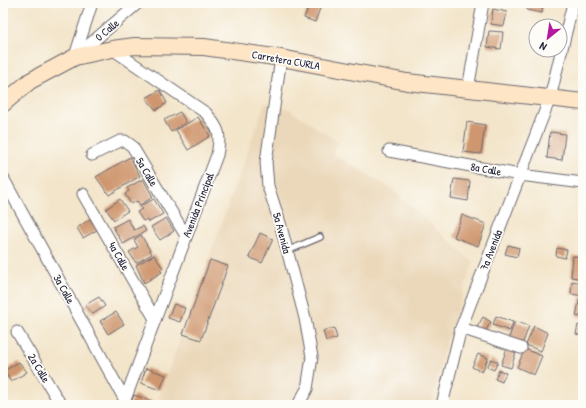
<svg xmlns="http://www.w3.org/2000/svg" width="586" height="408" font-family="'Patrick Hand',sans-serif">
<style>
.built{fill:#ebd8ba}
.building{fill:#cf9770}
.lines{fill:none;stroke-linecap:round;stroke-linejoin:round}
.service-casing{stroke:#6b666d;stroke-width:8}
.minor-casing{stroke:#6b666d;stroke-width:13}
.secondary-casing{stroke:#6b666d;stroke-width:18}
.service{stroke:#fff;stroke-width:5.5}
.minor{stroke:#fff;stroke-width:11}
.secondary{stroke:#fde5c5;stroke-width:16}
.labels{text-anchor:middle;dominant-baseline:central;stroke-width:3.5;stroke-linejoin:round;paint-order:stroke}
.street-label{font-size:11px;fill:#22223b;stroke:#fdfcf7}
</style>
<rect width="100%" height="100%" fill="#fdfcf7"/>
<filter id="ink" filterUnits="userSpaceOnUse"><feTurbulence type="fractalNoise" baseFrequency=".025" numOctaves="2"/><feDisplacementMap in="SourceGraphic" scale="8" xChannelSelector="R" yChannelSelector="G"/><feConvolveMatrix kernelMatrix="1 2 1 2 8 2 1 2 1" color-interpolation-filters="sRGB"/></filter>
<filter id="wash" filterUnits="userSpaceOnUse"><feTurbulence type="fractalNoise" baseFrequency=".012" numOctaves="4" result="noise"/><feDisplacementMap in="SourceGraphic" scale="16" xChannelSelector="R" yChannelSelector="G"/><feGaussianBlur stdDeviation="0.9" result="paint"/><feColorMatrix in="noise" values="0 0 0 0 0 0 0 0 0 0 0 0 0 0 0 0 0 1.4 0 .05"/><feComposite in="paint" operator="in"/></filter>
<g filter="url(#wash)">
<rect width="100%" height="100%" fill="#f3e5ca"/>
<polygon class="built" points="265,103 289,109 338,142 333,154 390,188 473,262 443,353 431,405 156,405"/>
<g id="blocks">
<g class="building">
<polygon points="310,3 322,3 315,22 304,18"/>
<polygon points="529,3 543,3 542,13 527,10"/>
<polygon points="493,9 507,12 504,26 491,24"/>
<polygon points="489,31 503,32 501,49 487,47"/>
<polygon points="160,90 167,103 156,110 146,98"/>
<polygon points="180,112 186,122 171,132 164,120"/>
<polygon points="198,117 210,136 188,150 176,130"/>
<polygon points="467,122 485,125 481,154 463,152"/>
<polygon points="550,132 565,134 562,160 547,158"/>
<polygon points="130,157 140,176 109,195 96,177"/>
<polygon points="143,179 153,197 140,205 137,201 131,204 125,194 129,191 127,188"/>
<polygon points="454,179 470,181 468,201 451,198"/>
<polygon points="120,199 128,211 114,220 106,209"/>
<polygon points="154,199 163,214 149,222 147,219 143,221 137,212 142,209 140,206"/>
<polygon points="462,215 486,224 478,246 454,237"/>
<polygon points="166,218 174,231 160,240 151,227"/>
<polygon points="90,219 97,230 83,238 77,228"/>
<polygon points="128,219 134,230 143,226 146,231 123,244 113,227"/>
<polygon points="582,221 583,221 583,240 580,240"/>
<polygon points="260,233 273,239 262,263 249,257"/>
<polygon points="141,235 152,254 136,263 129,252 138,247 134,240"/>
<polygon points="508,245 519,248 517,257 505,254"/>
<polygon points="557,248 567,250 565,258 556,256"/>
<polygon points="154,255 163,268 160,270 162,272 144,283 136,265"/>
<polygon points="573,256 583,257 583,279 571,277"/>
<polygon points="210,260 228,266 201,340 183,334"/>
<polygon points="572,281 583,283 583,296 571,294"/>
<polygon points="99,297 105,306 93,314 85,305"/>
<polygon points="580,297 583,298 583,317 576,316"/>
<polygon points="174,304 185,308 180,322 168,318"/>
<polygon points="116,312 124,324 108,334 100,321"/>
<polygon points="496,316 513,322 510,331 493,325"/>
<polygon points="483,317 491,322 484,333 476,329"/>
<polygon points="515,321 529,326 522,345 508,340"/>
<polygon points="578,325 583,327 583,336 576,334"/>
<polygon points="534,326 548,333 541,351 526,345"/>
<polygon points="334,328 337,338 326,341 323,331"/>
<polygon points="507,348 516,352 511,368 501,365"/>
<polygon points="525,349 542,356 534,375 517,367"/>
<polygon points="478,354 488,358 482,372 472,367"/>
<polygon points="491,359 498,362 494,370 487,367"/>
<polygon points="19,362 27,372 11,382 4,371"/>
<polygon points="146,368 166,375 160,390 141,383"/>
<polygon points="499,370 506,373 502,382 495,379"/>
<polygon points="134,395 157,403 157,405 130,405"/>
</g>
</g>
</g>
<g filter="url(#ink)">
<use href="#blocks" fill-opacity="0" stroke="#6b666d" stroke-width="1"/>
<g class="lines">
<g class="service-casing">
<polyline id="service" points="287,251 320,237"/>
</g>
<g class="minor-casing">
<g id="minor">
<path d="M112 49 206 113C220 130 221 134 217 155L123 405"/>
<polyline points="77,55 138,3"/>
<polyline points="75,56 92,3"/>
<polyline points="281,58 266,162 268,186 280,223 305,318 312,357 307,389 298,405"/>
<polyline points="468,89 483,3"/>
<polyline points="389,151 520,175 583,183"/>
<polyline points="92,155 120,141 125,141 132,146 186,236"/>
<polyline points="3,178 125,400"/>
<polyline points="83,194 155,319"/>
<polyline points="461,328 521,348"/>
<polyline points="17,332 61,405"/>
<polyline points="442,405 461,328 550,98 573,3"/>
</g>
</g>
<g class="secondary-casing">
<polyline id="secondary" points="3,104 30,81 75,57 112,49 135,46 204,47 281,58 407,82 583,102"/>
</g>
<use href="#service" class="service"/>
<use href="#minor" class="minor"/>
<use href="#secondary" class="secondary"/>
</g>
</g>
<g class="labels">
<g class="street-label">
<text transform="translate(107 30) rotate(-40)">0 Calle</text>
<text transform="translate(286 60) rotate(10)">Carretera CURLA</text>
<text transform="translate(486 169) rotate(10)">8a Calle</text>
<text transform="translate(147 172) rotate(59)">5a Calle</text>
<text transform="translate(198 205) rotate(-69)">Avenida Principal</text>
<text transform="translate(282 233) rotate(75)">5a Avenida</text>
<text transform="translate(491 250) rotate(-69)">7a Avenida</text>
<text transform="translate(119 256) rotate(60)">4a Calle</text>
<text transform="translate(64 289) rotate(61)">3a Calle</text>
<text transform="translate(39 368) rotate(59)">2a Calle</text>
</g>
</g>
<rect width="586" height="408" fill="none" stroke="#fdfcf7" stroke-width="16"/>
<g transform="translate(548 38) rotate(210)"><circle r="19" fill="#fdfcf7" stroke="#a5a5ac"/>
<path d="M0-3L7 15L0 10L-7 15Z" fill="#b5179e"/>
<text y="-6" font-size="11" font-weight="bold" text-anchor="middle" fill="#22223b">N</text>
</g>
</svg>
